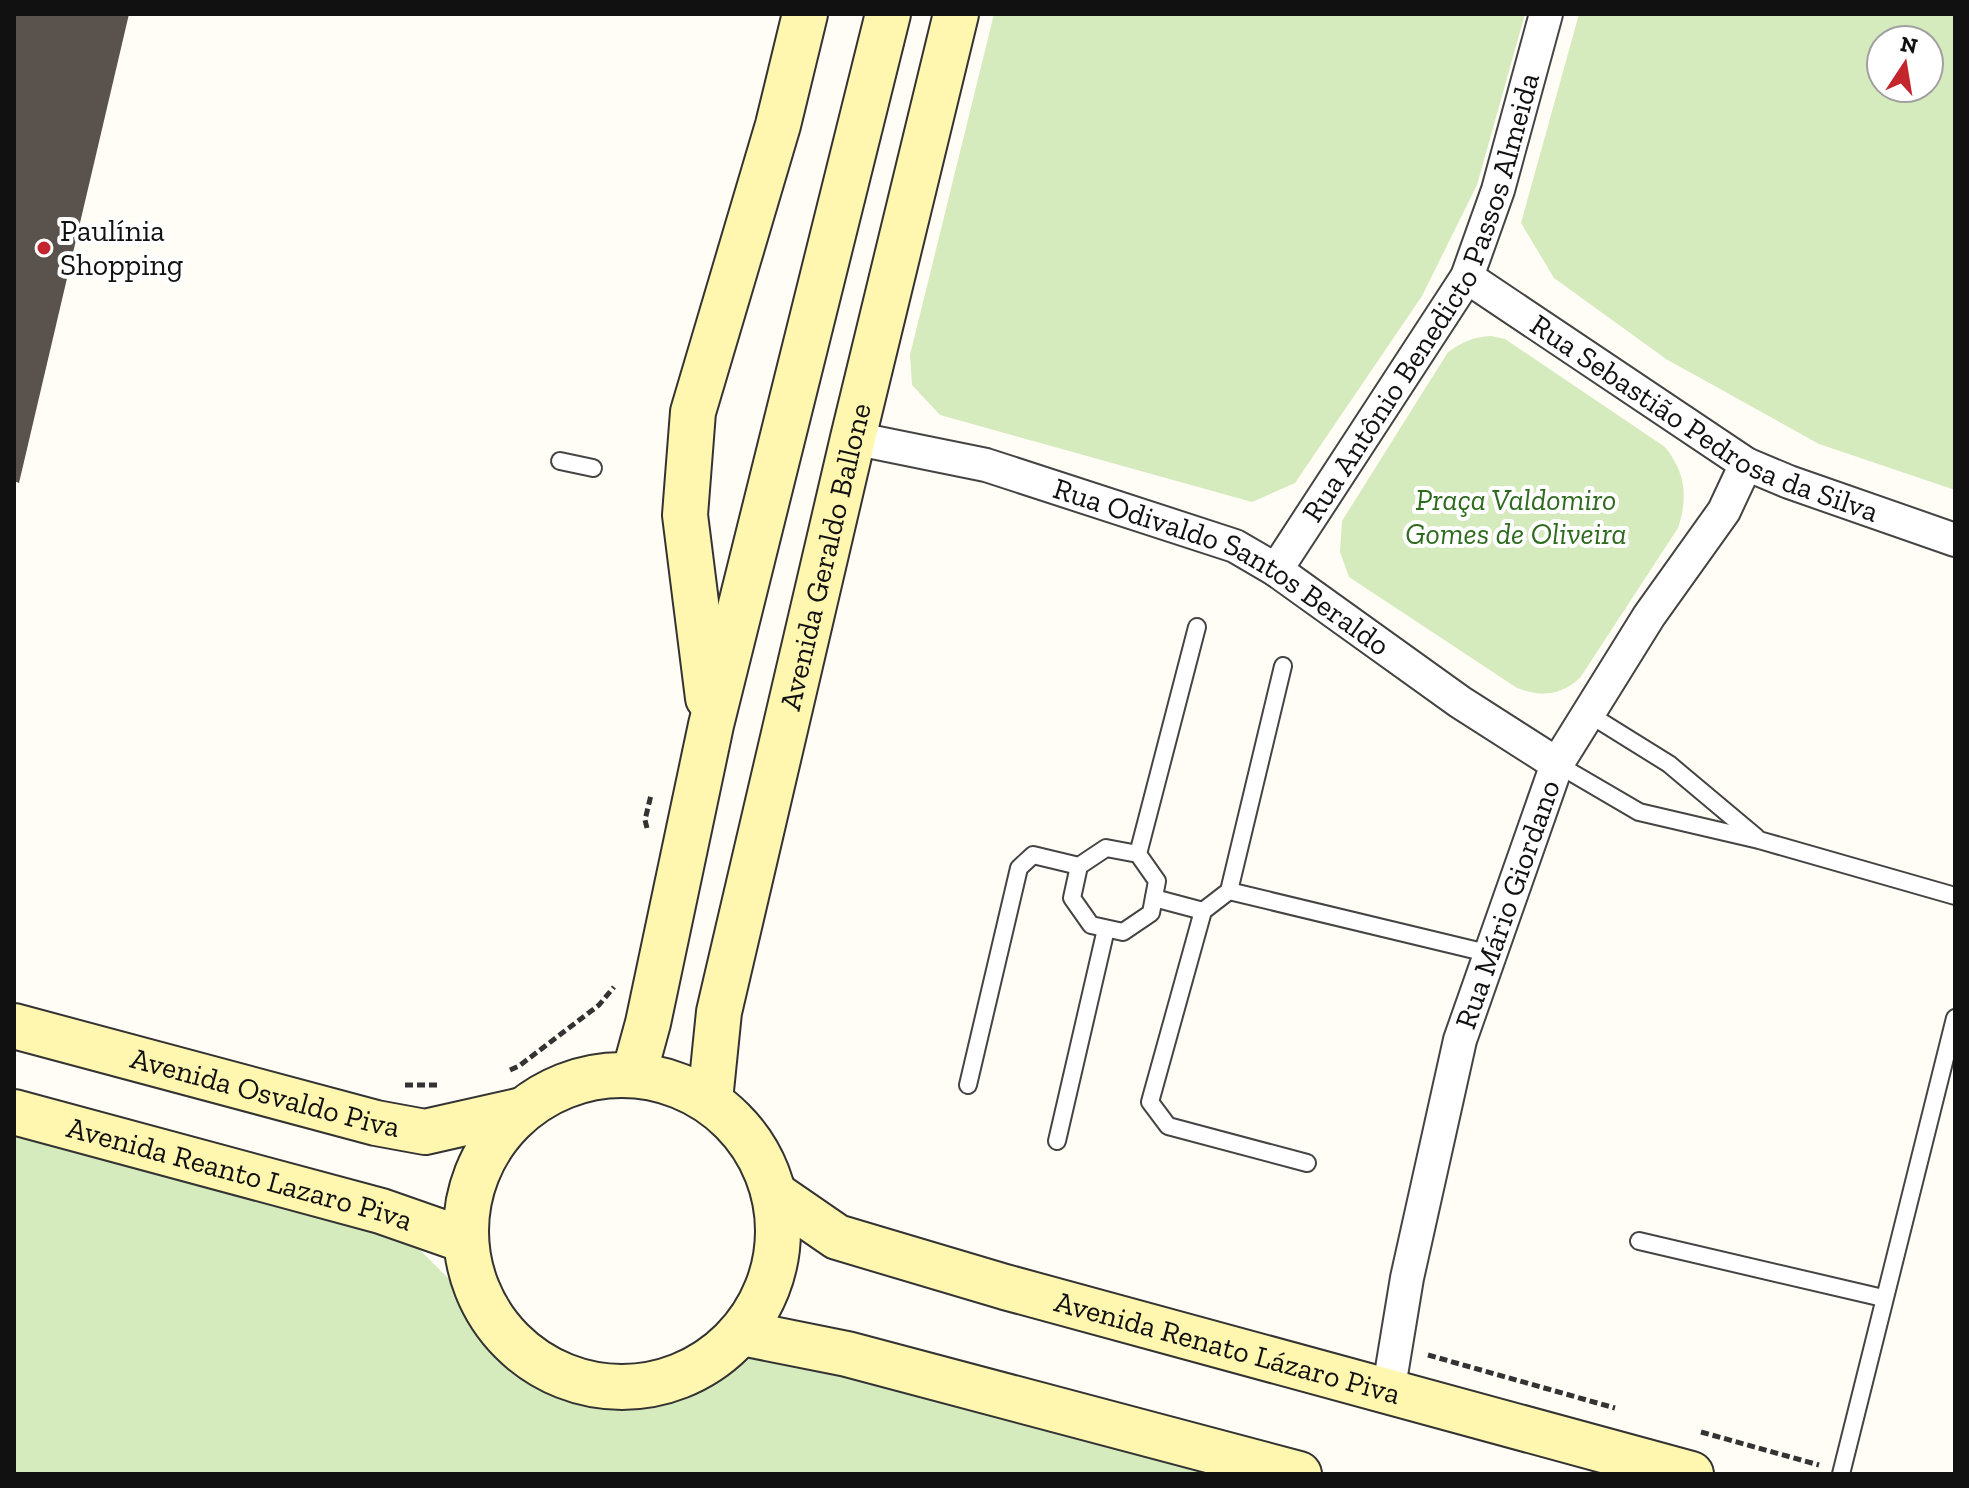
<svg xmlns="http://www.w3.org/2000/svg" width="1969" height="1488" font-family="'Zilla Slab',serif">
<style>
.green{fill:#d5ebbd;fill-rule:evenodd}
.building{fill:#5a524d;filter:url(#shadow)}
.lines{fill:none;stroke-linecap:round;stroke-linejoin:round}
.lane-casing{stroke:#444;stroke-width:20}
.street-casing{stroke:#444;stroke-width:36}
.secondary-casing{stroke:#333;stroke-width:48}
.path{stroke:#333;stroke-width:5;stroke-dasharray:8 4;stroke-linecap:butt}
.lane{stroke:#fff;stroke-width:16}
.street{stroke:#fff;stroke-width:32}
.secondary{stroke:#fff6b0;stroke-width:44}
.poi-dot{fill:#c4262e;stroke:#fff;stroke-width:3}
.labels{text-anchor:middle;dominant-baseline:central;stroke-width:8;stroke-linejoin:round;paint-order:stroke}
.poi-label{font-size:30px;fill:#111;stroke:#fff;text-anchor:start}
.street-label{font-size:30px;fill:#111;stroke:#fff}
.park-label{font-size:30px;font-style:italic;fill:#2f6b1f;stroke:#fff}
</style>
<defs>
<filter id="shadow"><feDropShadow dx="-7" dy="7" stdDeviation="2" flood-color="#0004"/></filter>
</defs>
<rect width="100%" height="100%" fill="#fffdf5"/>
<g class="green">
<polygon points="994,14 1525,14 1477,185 1422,296 1295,483 1252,502 940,415 912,385 910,355"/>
<path d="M1579 14H1955V490L1819 444 1666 359 1554 278 1521 223ZM1881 40H1929V88H1881Z"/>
<path d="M1491 336 1505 339 1665 447C1686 473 1688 498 1678 528L1580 678C1560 696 1541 697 1517 688L1349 577 1340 552 1342 521 1448 352C1462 342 1473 337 1491 336Z"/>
<polygon points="14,1112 381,1211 518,1348 633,1387 742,1333 1299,1474 14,1474"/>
</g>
<polygon class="building" points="14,14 129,14 19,483 14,481"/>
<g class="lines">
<g class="lane-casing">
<g id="lane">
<polyline points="560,461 593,468"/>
<polyline points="1587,713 1669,764 1756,837"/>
<polyline points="1557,764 1639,812 1759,840 1955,896"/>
<polyline points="1138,854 1197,627"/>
<polyline points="1229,891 1283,666"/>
<polyline points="1154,898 1203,911"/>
<polyline points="968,1085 1019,868 1033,855 1079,866 1106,848 1138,854 1157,881 1151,913 1123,932 1091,925 1072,898 1079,866"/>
<polyline points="1057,1141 1106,929"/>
<polyline points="1307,1163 1168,1126 1150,1102 1203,911 1229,891 1491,954"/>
<polyline points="1639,1241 1883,1298"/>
<polyline points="1841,1474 1955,1018"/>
</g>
</g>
<g class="street-casing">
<g id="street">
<path id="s1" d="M1467 277 1746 464 1789 482 1955 540"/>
<path id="s2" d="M853 438 986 465 1235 546 1276 570 1460 702 1557 764"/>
<path id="s3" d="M1276 570 1467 277 1498 190 1546 14"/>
<path id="s4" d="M1388 1393 1407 1278 1460 1040 1557 764 1649 616 1724 511 1746 464"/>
</g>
</g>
<g class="secondary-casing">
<g id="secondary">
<polyline points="708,698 685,515 693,412 778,125 805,14"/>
<path id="s5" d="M14 1026 376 1123 425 1132 518 1111"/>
<polyline points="634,1074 648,1023 711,725 888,14"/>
<circle cx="622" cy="1231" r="156"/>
<path id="s6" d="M710 1100 719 1012 853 438 956 14"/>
<path id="s7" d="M14 1112 381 1211 464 1240"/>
<path id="s8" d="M776 1195 837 1237 1005 1287 1691 1474"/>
<polyline points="742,1333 847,1354 1299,1474"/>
</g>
</g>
<g class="path">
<polyline points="647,828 645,820 651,795"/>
<polyline points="510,1070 519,1066 599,1005 614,987"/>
<polyline points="405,1085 439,1085"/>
<polyline points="1428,1355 1615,1408"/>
<polyline points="1701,1432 1819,1465"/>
</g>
<use href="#lane" class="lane"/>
<use href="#street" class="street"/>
<use href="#secondary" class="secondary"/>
</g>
<circle class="poi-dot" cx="44" cy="248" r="8"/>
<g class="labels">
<g class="poi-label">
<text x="60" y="231">Paulínia<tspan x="60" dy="34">Shopping</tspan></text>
</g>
<g class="street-label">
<text stroke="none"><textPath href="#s3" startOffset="312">Rua Antônio Benedicto Passos Almeida</textPath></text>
<text stroke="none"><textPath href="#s1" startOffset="278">Rua Sebastião Pedrosa da Silva</textPath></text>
<text stroke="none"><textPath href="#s6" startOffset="556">Avenida Geraldo Ballone</textPath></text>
<text stroke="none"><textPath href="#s2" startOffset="394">Rua Odivaldo Santos Beraldo</textPath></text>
<text stroke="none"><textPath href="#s4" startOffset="504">Rua Mário Giordano</textPath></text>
<text stroke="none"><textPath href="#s5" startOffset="260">Avenida Osvaldo Piva</textPath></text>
<text stroke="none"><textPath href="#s7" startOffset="234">Avenida Reanto Lazaro Piva</textPath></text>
<text stroke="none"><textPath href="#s8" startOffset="480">Avenida Renato Lázaro Piva</textPath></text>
</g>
<g class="park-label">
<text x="1516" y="500">Praça Valdomiro<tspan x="1516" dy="34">Gomes de Oliveira</tspan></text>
</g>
</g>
<rect width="1969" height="1488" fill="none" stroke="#111111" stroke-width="32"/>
<g transform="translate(1905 64) rotate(12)"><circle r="38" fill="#ffffff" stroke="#a0a0a0" stroke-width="2"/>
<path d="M0-6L14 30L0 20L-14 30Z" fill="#c4262e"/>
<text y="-12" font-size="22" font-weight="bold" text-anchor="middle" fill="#111111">N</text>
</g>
</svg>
